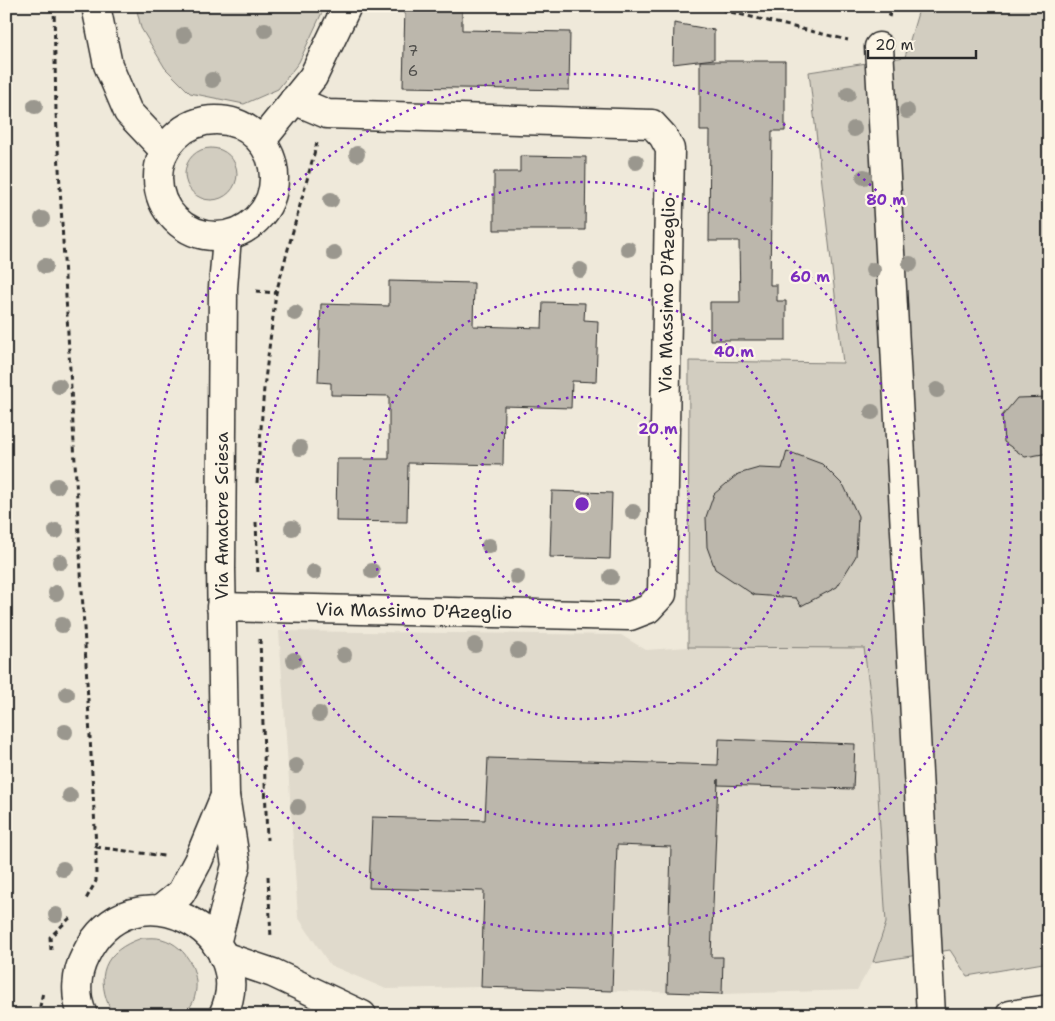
<svg xmlns="http://www.w3.org/2000/svg" width="1055" height="1021" font-family="'Shantell Sans',sans-serif">
<style>
.built{fill:#e0dacc}
.green{fill:#d2cdc0;stroke:#7e7c76}
.building{fill:#bcb7ac;stroke:#2b2b2b}
.lines{fill:none;stroke-linecap:round;stroke-linejoin:round}
.minor-casing{stroke:#2b2b2b;stroke-width:31}
.path{stroke:#2b2b2b;stroke-width:3;stroke-dasharray:5 4;stroke-linecap:butt}
.minor{stroke:#fcf5e5;stroke-width:28}
.tree{fill:#9a978e}
.ring{fill:none;stroke:#7b2cbf;stroke-width:2.5;stroke-dasharray:2.5 5}
.labels{text-anchor:middle;dominant-baseline:central;stroke-width:4.5;stroke-linejoin:round;paint-order:stroke}
.number-label{font-size:15px;fill:#4f4e4b}
.street-label{font-size:18px;fill:#2b2b2b;stroke:#fcf5e5}
.centre{fill:#7b2cbf;stroke:#fcf5e5;stroke-width:2.5}
.ring-label{font-size:15px;text-anchor:middle;font-weight:bold;fill:#7b2cbf;stroke:#fcf5e5;stroke-width:4.5;stroke-linejoin:round;paint-order:stroke}
</style>
<rect width="100%" height="100%" fill="#efe9da"/>
<filter id="ink" filterUnits="userSpaceOnUse"><feTurbulence type="fractalNoise" baseFrequency=".02" numOctaves="2"/><feDisplacementMap in="SourceGraphic" scale="10" xChannelSelector="R" yChannelSelector="G"/><feConvolveMatrix kernelMatrix="1 2 1 2 8 2 1 2 1" color-interpolation-filters="sRGB"/></filter>
<g filter="url(#ink)">
<polygon class="built" points="279,631 621,635 646,650 688,647 864,647 873,715 886,923 873,962 857,990 722,994 481,987 386,989 330,965 298,917"/>
<g class="green">
<polygon points="136,6 325,6 299,62 278,89 244,104 190,93 165,68 141,28"/>
<polygon points="920,6 1049,6 1049,962 967,976 950,950 873,962 886,923 873,715 864,648 688,647 689,361 843,363 809,72 905,57"/>
<circle cx="211" cy="174" r="26"/>
<path d="M142 938C148 938 156 937 162 939 188 946 203 977 193 1002 191 1006 187 1011 184 1015L112 1013C94 976 103 951 142 938Z"/>
</g>
<g class="building">
<polygon points="405,6 462,6 462,30 570,32 569,90 403,87"/>
<polygon points="674,23 714,30 714,59 673,64"/>
<polygon points="700,61 785,61 785,131 772,131 770,285 777,285 777,301 786,301 786,340 710,340 710,302 740,302 739,241 709,241 710,131 700,131"/>
<polygon points="520,156 586,157 585,230 494,230 494,172 520,172"/>
<polygon points="389,281 474,283 473,326 542,328 543,302 585,303 584,320 598,321 596,382 572,381 571,408 504,406 503,465 408,463 407,522 336,521 337,459 389,459 389,396 331,395 331,383 318,382 321,304 389,306"/>
<polygon points="1049,397 1049,453 1025,457 1004,442 1002,416 1017,398"/>
<polygon points="787,451 822,464 844,486 858,516 856,556 837,587 801,606 796,598 754,595 715,569 707,547 706,517 714,494 738,474 759,468 782,469"/>
<polygon points="552,491 612,493 610,559 550,557"/>
<polygon points="719,739 855,744 853,789 718,785 718,779 711,957 723,957 722,994 667,992 671,847 617,845 612,991 481,987 484,891 369,888 372,817 485,820 488,758 718,765"/>
</g>
<g class="lines">
<g class="minor-casing">
<g id="minor">
<polyline points="96,6 108,65 128,112 164,150"/>
<polyline points="879,47 931,1015"/>
<circle cx="216" cy="178" r="58"/>
<polyline points="262,140 313,77 347,6"/>
<polyline points="221,607 630,616 648,609 662,594 670,149 663,136 652,124 327,114 294,100"/>
<polyline points="160,910 181,893 198,861 225,796"/>
<polyline points="216,944 236,865 225,796 221,569 223,288 227,236"/>
<polyline points="223,956 273,973 362,1015"/>
<path d="M83 1015C74 997 76 973 85 956 131 860 262 933 223 1015"/>
<polyline points="1010,1015 1049,1009"/>
</g>
</g>
<g class="path">
<polyline points="54,6 56,113 96,847 96,881 85,901"/>
<polyline points="705,6 848,40"/>
<polyline points="889,17 892,6"/>
<polyline points="256,291 276,293"/>
<polyline points="257,483 264,388 276,293 317,143"/>
<polyline points="256,522 258,575"/>
<polyline points="260,639 267,840"/>
<polyline points="96,847 164,856"/>
<polyline points="268,876 271,938"/>
<polyline points="51,950 50,937 71,917"/>
<polyline points="35,1015 39,1011 43,992"/>
</g>
<use href="#minor" class="minor"/>
</g>
<g class="tree">
<circle cx="265" cy="30" r="8"/>
<circle cx="184" cy="35" r="8"/>
<circle cx="212" cy="80" r="8"/>
<circle cx="848" cy="94" r="8"/>
<circle cx="35" cy="106" r="8"/>
<circle cx="907" cy="111" r="8"/>
<circle cx="854" cy="129" r="8"/>
<circle cx="357" cy="154" r="8"/>
<circle cx="636" cy="162" r="8"/>
<circle cx="864" cy="177" r="8"/>
<circle cx="331" cy="200" r="8"/>
<circle cx="42" cy="219" r="8"/>
<circle cx="628" cy="249" r="8"/>
<circle cx="334" cy="253" r="8"/>
<circle cx="910" cy="264" r="8"/>
<circle cx="45" cy="266" r="8"/>
<circle cx="580" cy="270" r="8"/>
<circle cx="873" cy="270" r="8"/>
<circle cx="295" cy="313" r="8"/>
<circle cx="59" cy="386" r="8"/>
<circle cx="937" cy="390" r="8"/>
<circle cx="872" cy="412" r="8"/>
<circle cx="300" cy="448" r="8"/>
<circle cx="57" cy="486" r="8"/>
<circle cx="633" cy="512" r="8"/>
<circle cx="292" cy="528" r="8"/>
<circle cx="56" cy="531" r="8"/>
<circle cx="489" cy="546" r="8"/>
<circle cx="60" cy="562" r="8"/>
<circle cx="372" cy="571" r="8"/>
<circle cx="314" cy="572" r="8"/>
<circle cx="517" cy="577" r="8"/>
<circle cx="611" cy="577" r="8"/>
<circle cx="56" cy="593" r="8"/>
<circle cx="62" cy="625" r="8"/>
<circle cx="475" cy="645" r="8"/>
<circle cx="518" cy="651" r="8"/>
<circle cx="344" cy="655" r="8"/>
<circle cx="294" cy="660" r="8"/>
<circle cx="67" cy="694" r="8"/>
<circle cx="319" cy="714" r="8"/>
<circle cx="65" cy="732" r="8"/>
<circle cx="296" cy="766" r="8"/>
<circle cx="70" cy="796" r="8"/>
<circle cx="298" cy="807" r="8"/>
<circle cx="63" cy="869" r="8"/>
<circle cx="56" cy="915" r="8"/>
</g>
</g>
<g class="ring">
<circle cx="582" cy="504" r="107"/>
<circle cx="582" cy="504" r="215"/>
<circle cx="582" cy="504" r="322"/>
<circle cx="582" cy="504" r="430"/>
</g>
<g class="labels">
<g class="number-label">
<text x="413" y="51">7</text>
<text x="413" y="71">6</text>
</g>
<g class="street-label">
<text transform="translate(667 295) rotate(-89)">Via Massimo D'Azeglio</text>
<text transform="translate(222 516) rotate(-90)">Via Amatore Sciesa</text>
<text transform="translate(414 611) rotate(1)">Via Massimo D'Azeglio</text>
</g>
</g>
<circle cx="582" cy="504" r="8" class="centre"/>
<g class="ring-label">
<text x="886" y="205">80 m</text>
<text x="810" y="282">60 m</text>
<text x="734" y="357">40 m</text>
<text x="658" y="434">20 m</text>
</g>
<rect width="1055" height="1021" fill="none" stroke="#fcf5e5" stroke-width="25"/>
<rect x="12" y="12" width="1030" height="996" fill="none" stroke="#2b2b2b" stroke-width="2" filter="url(#ink)"/>
<path d="M868 50v8h108v-8" fill="none" stroke="#2b2b2b" stroke-width="2.5"/>
<text x="875" y="50" font-size="15" fill="#2b2b2b" stroke="#fcf5e5" stroke-width="4" paint-order="stroke">20 m</text>
</svg>
